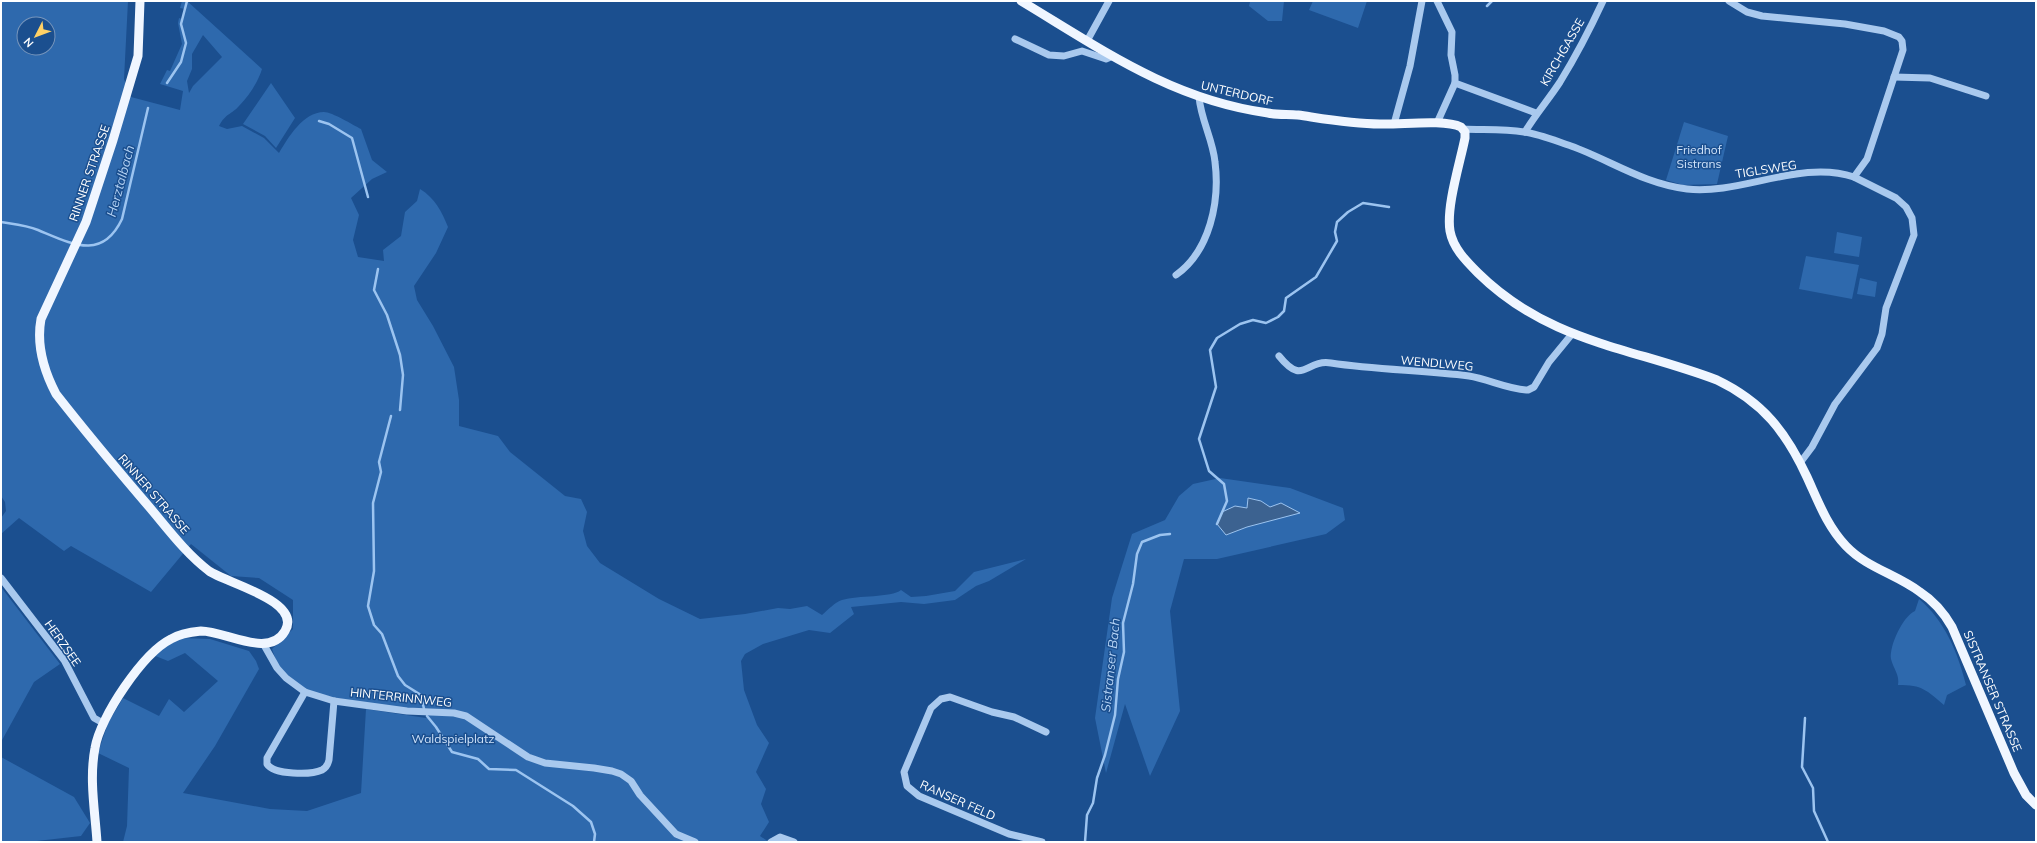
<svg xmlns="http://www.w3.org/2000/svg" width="2037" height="843" font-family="Mulish,sans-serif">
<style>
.green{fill:#2e69ad;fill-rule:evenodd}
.water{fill:#3c6290;stroke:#9cc4f0}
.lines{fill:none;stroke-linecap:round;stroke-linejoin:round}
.stream{stroke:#9cc4f0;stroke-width:2.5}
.minor{stroke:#a9c9ee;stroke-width:7}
.major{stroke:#f0f6ff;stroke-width:9}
.labels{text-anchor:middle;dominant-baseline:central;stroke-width:3;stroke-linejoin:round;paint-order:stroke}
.street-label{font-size:12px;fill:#fff;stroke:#1b4f8f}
.park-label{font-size:12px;fill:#cfe3fa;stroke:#1b4f8f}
.water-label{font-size:13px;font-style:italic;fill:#b5d3f5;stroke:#1b4f8f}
</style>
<rect width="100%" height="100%" fill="#1b4f8f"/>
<g class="green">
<path d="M1 1H128L124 79 131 97 180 110 183 91 160 84 167 70 170 71 182 44 178 23 179 18 182 19 185 9 180 8 182 1H187L262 69C258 82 249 96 239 106 231 115 226 113 219 126L227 129 242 126 264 138 279 153C288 138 303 112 324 112 332 112 353 125 361 129L372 160 387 172 372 179 351 198 359 215 353 240 358 257 384 261 383 250 401 236 405 212 417 201 420 189C435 198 442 212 448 227L436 253 414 286 417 300 433 326 454 367 459 400V426L498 436 510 452 565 496 581 499 587 512 583 531 587 546 600 563 659 599 700 619 745 614 778 608 790 609 807 606 822 615C828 610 835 602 842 600 858 595 891 598 901 590L911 597 926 596 955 591 974 572 1026 559 989 581 976 586 955 600 924 604 901 602 851 607 854 614 830 633 809 630 763 644 745 654 741 661 744 690 757 725 769 743 756 772 766 789 761 804 769 822 760 836 769 842H123L127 826 129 768 98 753 108 723 123 698 159 716 169 699 184 712 218 681 185 653 168 661 148 653 181 638 210 639 249 651 256 661 259 669 215 746 183 793 270 809 307 811 361 793 366 709 426 718 428 715 305 692 278 666 272 649 293 629V600L259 578 231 576 191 544 151 592 71 546 64 551 19 518 1 534V518L6 511 5 502 1 496ZM24 24H48V48H24ZM203 35 222 57 193 86 189 93 187 81 192 69V54Z"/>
<polygon points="1247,1 1284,1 1282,21 1268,21 1249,6 1250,2"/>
<polygon points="1313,1 1367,1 1358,28 1309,10"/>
<polygon points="271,83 295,118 276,148 265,136 243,124"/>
<polygon points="1684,122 1728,136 1717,184 1683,185 1666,180"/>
<polygon points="1837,232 1862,237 1859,257 1834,253"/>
<polygon points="1806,256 1859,265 1852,299 1799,289"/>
<polygon points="1860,278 1877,282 1875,297 1857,294"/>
<path d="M1220 478 1290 488 1343 508 1345 520 1326 534 1217 559H1184L1170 611 1180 711 1150 776 1125 704 1106 773 1095 718 1112 598 1132 534 1165 520 1179 496 1193 484ZM1248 498 1261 501 1270 507 1247 527 1226 535 1235 506 1247 508Z"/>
<polygon points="1,587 60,664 34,682 1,742"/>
<path d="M1919 599C1945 621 1958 653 1966 685L1947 695 1944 705C1926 690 1923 685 1898 685 1900 675 1893 668 1891 659 1889 646 1903 616 1915 611Z"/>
<polygon points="1,757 74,797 90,823 81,836 28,842 1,842"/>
</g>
<polygon class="water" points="1248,498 1261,501 1270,507 1281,503 1300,513 1247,527 1226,535 1217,524 1222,512 1235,506 1247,508"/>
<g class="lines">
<g class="stream">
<polyline points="1487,6 1492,1"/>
<polyline points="167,83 181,62 186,43 181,24 187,1"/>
<polyline points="319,121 329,124 352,138 368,197"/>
<path d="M1 222C13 224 26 225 38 230 72 244 102 261 122 219L148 108"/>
<polyline points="378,269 374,290 387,315 400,355 403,375 400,410"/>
<polyline points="391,416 379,462 381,472 373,503 374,571 368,606 374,625 382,634 398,676 405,685 421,695 424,709"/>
<polyline points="1217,524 1227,501 1224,484 1209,471 1199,439 1216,387 1210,350 1217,338 1240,324 1253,320 1266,323 1278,317 1284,311 1286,298 1316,277 1337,241 1335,232 1337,222 1348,212 1363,203 1389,207"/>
<polyline points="427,716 436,727 452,752 478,759 489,769 516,770 573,806 591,822 595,834 594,842"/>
<polyline points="1805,718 1802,767 1813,788 1814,811 1828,842"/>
<polyline points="1085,842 1087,815 1093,803 1097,778 1105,755 1115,715 1118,679 1124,652 1123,623 1133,584 1137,554 1142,542 1160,535 1170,534"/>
</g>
<g class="minor">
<polyline points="1437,1 1452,32 1451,55 1455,75 1455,83 1536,113"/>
<polyline points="1015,39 1049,55 1064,56 1082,51 1106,59 1113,56"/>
<polyline points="1087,41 1109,1"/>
<polyline points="1894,77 1930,78 1986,96"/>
<polyline points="1437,123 1455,83"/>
<polyline points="1394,124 1410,66 1422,1"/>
<path d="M1463 129C1483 130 1504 129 1524 132 1539 134 1556 141 1571 146 1610 160 1644 184 1687 189 1741 195 1801 159 1854 177L1867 159 1903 50 1902 41 1899 37 1884 31 1845 24 1762 16 1747 12 1729 1"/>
<path d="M1525 132C1535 115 1549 99 1560 82 1576 56 1590 29 1603 1"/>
<path d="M1176 275C1210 251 1220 201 1215 162 1213 140 1201 120 1199 97"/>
<path d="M1279 356C1304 387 1305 359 1331 363 1377 370 1423 370 1469 376 1488 379 1510 390 1528 390L1534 387 1549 362 1572 334"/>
<polyline points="1800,463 1812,447 1835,404 1877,348 1882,334 1886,308 1914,235 1912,218 1906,207 1896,198 1854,177"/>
<polyline points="1,578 64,660 94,718 103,723"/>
<polyline points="264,645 277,668 286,678 305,692 334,701 407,711 454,713 466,716 528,757 545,763 594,768 612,771 621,774 631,781 640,795 676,834 695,842"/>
<path d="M305 692 267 758V764C274 775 311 775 322 770 326 768 328 764 329 760L334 701"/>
<polyline points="771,842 780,837 794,842"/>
<polyline points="1042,842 1009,834 919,796 907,786 904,772 931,708 941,699 950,697 992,712 1014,717 1046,732"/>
</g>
<g class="major">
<path d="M1021 1C1101 49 1172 100 1268 113 1278 115 1288 114 1298 115 1325 119 1352 124 1380 124 1400 125 1444 119 1461 127L1465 132V138C1460 163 1446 207 1450 231 1453 248 1466 261 1478 273 1548 342 1630 347 1717 380 1763 402 1786 432 1807 477 1818 501 1827 526 1846 546 1867 568 1896 574 1920 592 1934 601 1944 613 1952 627L2014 773 2026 795 2036 805"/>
<path d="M97 842C95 811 89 779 95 748 100 717 143 653 171 639 179 634 191 632 201 631 226 631 269 659 285 631 303 601 226 583 209 571 184 552 165 525 145 502 115 467 85 431 56 394 44 371 36 346 41 319L86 222 113 140 138 56 140 1"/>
</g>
</g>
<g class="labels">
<g class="street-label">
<text transform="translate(1562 52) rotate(-60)">KIRCHGASSE</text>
<text transform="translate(1237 93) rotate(13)">UNTERDORF</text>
<text transform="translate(1766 169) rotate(-9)">TIGLSWEG</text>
<text transform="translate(89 173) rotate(-71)">RINNER STRASSE</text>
<text transform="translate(1437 363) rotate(5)">WENDLWEG</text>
<text transform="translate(154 494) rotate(49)">RINNER STRASSE</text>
<text transform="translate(63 643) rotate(55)">HERZSEE</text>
<text transform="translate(1993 691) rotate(67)">SISTRANSER STRASSE</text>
<text transform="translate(401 697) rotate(6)">HINTERRINNWEG</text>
<text transform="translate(958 800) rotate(24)">RANSER FELD</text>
</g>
<g class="park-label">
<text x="1699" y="149">Friedhof<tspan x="1699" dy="14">Sistrans</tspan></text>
<text x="453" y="738">Waldspielplatz</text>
</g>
<g class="water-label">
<text transform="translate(120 181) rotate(-75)">Herztalbach</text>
<text transform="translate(1110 665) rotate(-84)">Sistranser Bach</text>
</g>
</g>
<rect width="2037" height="843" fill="none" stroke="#ffffff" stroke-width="4"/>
<g transform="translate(36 36) rotate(228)"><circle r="19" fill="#1b4f8f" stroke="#7695bc"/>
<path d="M0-3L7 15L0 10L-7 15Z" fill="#ffd166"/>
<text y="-6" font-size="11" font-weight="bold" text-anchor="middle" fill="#ffffff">N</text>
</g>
</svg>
